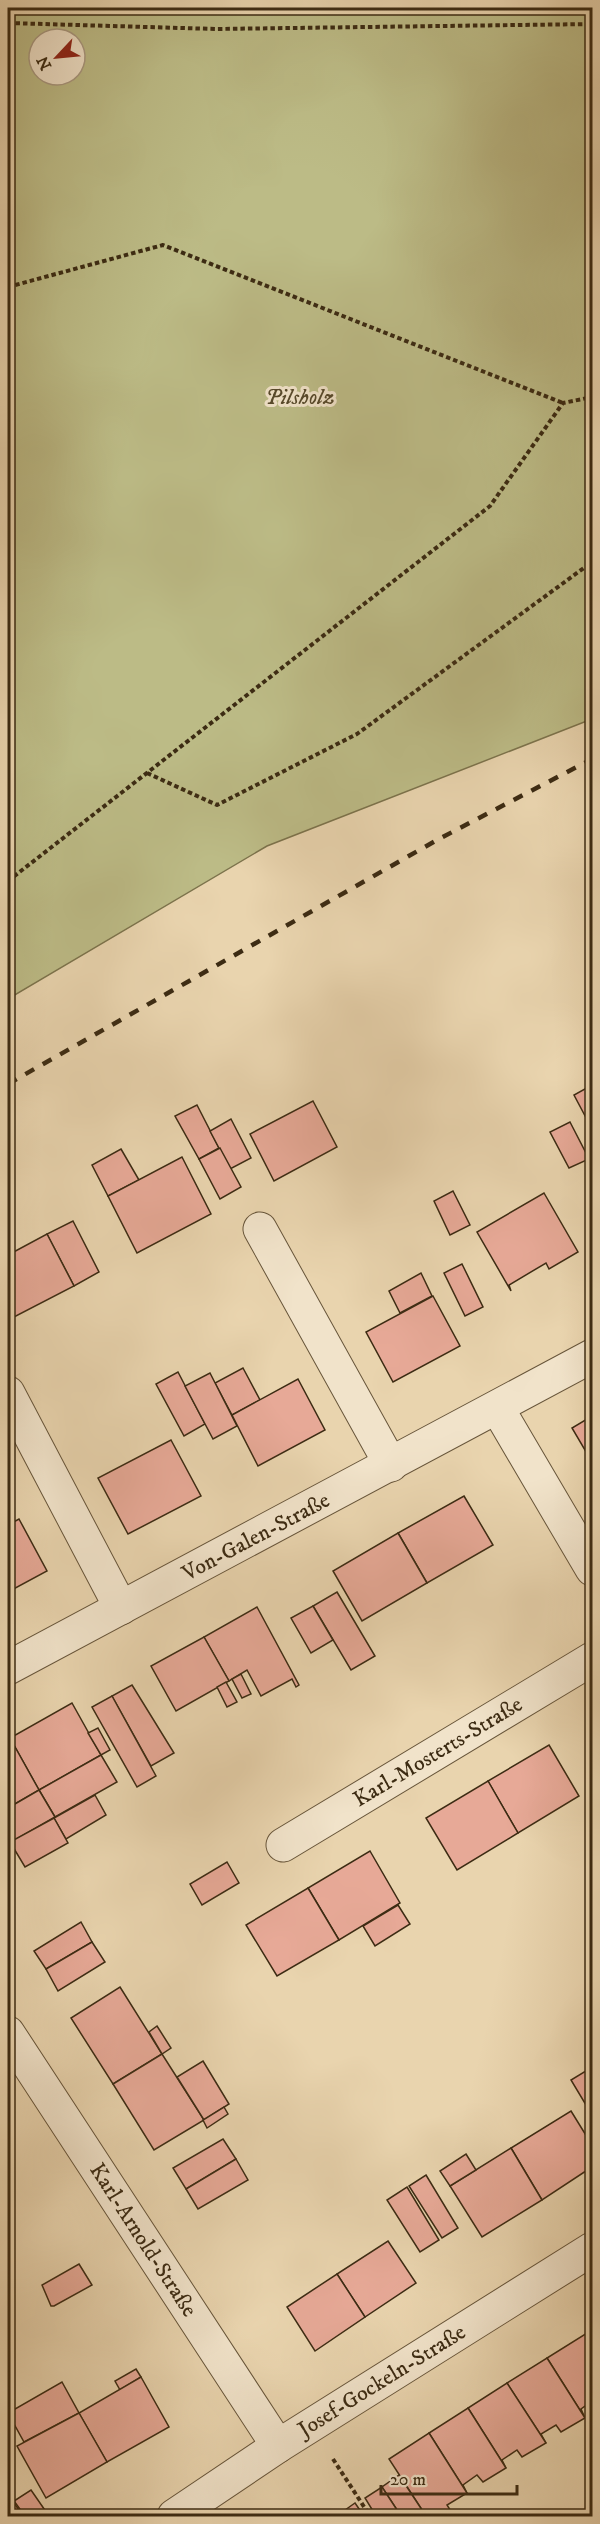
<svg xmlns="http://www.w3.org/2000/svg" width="600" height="2524" font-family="'IM FELL DW Pica',serif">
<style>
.green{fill:#bcbb86;stroke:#7c734c;stroke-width:1.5;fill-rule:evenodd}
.building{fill:#e7a997;stroke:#3c2b13;stroke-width:1.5}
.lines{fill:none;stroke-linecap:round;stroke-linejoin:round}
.minor-casing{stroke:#67553a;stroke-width:35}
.path{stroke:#3c2b13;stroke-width:4;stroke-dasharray:4.5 3;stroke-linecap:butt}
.minor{stroke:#f1e3ca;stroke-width:33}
.rail{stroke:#3c2b13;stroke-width:4.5;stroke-dasharray:10 10;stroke-linecap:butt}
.labels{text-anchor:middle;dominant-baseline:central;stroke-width:6;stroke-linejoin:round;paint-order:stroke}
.park-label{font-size:22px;font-style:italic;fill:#56482a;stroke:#f1e3ca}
.street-label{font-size:22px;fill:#3c2b13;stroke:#f1e3ca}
</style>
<rect width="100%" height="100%" fill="#e9d4ae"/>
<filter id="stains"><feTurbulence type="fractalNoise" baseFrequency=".00333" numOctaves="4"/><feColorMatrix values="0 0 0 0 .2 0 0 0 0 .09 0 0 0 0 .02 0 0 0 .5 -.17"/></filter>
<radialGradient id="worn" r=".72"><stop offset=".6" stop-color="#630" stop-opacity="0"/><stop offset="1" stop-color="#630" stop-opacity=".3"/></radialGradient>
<path class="green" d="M8 8H592V719L267 846 8 999ZM39 39H75V75H39Z"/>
<g class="building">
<polygon points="592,1085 592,1129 574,1095"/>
<polygon points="313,1101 337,1147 274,1181 250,1134"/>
<polygon points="197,1105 219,1148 199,1159 175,1116"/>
<polygon points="231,1119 251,1158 230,1169 210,1131"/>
<polygon points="570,1122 589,1159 569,1168 550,1132"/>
<polygon points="220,1148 241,1187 220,1199 199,1159"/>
<polygon points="121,1149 139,1180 108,1196 92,1165"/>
<polygon points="182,1157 211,1214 137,1253 108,1196"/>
<polygon points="453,1191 470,1225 450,1235 434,1201"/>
<polygon points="544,1193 578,1252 549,1269 546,1263 509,1285 511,1291 477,1232"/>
<polygon points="73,1221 99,1272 74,1286 47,1234"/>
<polygon points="47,1234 74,1286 14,1317 8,1305 8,1255"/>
<polygon points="462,1264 483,1307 465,1316 444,1273"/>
<polygon points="421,1273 432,1296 400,1313 389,1291"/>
<polygon points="433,1296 460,1346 393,1382 366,1332"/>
<polygon points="243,1368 260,1400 232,1415 215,1383"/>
<polygon points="178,1372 205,1424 184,1436 156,1384"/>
<polygon points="210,1373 237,1426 213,1439 185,1386"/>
<polygon points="298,1379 325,1430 258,1466 232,1415"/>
<polygon points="592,1416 592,1462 572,1428"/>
<polygon points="171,1440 201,1496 128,1534 98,1478"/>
<polygon points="464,1496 493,1545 427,1583 398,1533"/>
<polygon points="19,1519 47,1571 8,1592 8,1525"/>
<polygon points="398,1533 427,1583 362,1621 333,1571"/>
<polygon points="337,1592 375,1656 351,1670 313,1606"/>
<polygon points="313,1606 333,1640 311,1653 291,1618"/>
<polygon points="257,1607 299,1685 296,1687 292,1679 261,1696 247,1670 229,1681 204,1637"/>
<polygon points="204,1637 229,1681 176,1711 151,1666"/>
<polygon points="241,1674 251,1694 242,1698 232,1679"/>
<polygon points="226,1682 237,1702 227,1707 217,1687"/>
<polygon points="132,1685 174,1753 151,1766 112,1696"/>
<polygon points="112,1696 156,1776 137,1787 92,1707"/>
<polygon points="72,1703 101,1755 39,1790 10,1738"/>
<polygon points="98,1728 110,1750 101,1755 88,1733"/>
<polygon points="10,1738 39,1790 8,1808 8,1739"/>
<polygon points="549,1745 579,1796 518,1833 488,1781"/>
<polygon points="101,1755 117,1782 55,1817 39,1790"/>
<polygon points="488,1781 518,1833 457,1870 426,1818"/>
<polygon points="39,1790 55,1817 8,1844 8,1808"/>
<polygon points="95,1795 106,1815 66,1839 54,1818"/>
<polygon points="54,1818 68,1843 25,1867 10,1842"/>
<polygon points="370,1851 400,1903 339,1940 308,1888"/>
<polygon points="227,1862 239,1883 202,1905 190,1884"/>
<polygon points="308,1888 339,1940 277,1976 246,1925"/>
<polygon points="398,1905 410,1924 375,1946 363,1926"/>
<polygon points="81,1922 92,1942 46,1969 34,1951"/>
<polygon points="92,1942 105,1962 58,1991 46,1969"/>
<polygon points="120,1987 162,2054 113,2084 71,2018"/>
<polygon points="157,2026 171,2048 162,2054 149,2032"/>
<polygon points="162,2054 204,2120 154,2150 113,2084"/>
<polygon points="203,2061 229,2104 204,2120 177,2077"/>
<polygon points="589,2069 592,2075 592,2115 571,2080"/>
<polygon points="224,2107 228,2114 207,2128 203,2120"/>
<polygon points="571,2111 592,2145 592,2167 542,2200 511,2148"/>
<polygon points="223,2139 236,2159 186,2189 173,2168"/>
<polygon points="511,2148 542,2200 482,2237 450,2186"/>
<polygon points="466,2154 476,2170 450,2186 440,2171"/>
<polygon points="236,2159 248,2180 198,2209 186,2189"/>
<polygon points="426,2175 458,2228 442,2238 409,2186"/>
<polygon points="407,2187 439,2240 420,2252 387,2200"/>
<polygon points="388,2241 416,2283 365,2317 337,2274"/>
<polygon points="79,2264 92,2285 54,2306 51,2306 42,2285"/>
<polygon points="337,2274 365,2317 315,2351 287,2307"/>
<polygon points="587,2333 592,2342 592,2401 581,2409 585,2418 547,2358"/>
<polygon points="547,2358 585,2418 561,2432 556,2425 541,2434 546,2443 507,2383"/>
<polygon points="136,2369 141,2377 120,2390 115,2381"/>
<polygon points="141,2377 169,2427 107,2462 79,2413"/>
<polygon points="62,2382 79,2413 24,2442 8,2413"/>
<polygon points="507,2383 546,2443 522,2457 517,2450 502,2460 506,2468 468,2408"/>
<polygon points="468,2408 506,2468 483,2482 477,2475 463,2485 467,2493 429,2433"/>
<polygon points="79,2413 107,2462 46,2498 17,2446"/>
<polygon points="429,2433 467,2493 447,2505 454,2516 426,2516 389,2459"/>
<polygon points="399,2475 426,2516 401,2516 382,2487"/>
<polygon points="382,2487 401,2516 376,2516 365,2498"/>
<polygon points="31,2490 49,2516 25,2516 14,2501"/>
<polygon points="8,2494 23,2516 8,2516"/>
<polygon points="355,2503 364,2516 339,2516 338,2515"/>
</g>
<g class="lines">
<g class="minor-casing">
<g id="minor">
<polyline points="260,1229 391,1465"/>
<polyline points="8,1393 121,1608"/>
<polyline points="498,1409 592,1569"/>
<polyline points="8,1668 592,1356"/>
<polyline points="283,1845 592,1659"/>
<polyline points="8,2033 278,2446"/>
<polyline points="174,2516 278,2446 592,2249"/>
</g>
</g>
<g class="path">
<polyline points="8,23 216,29 592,24"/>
<polyline points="8,287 163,245 563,403"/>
<polyline points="147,773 217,805 357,734 592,562"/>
<polyline points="8,881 490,506 563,403 592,397"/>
<polyline points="333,2459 370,2516"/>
</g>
<use href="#minor" class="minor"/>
<polyline class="rail" points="8,1084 437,840 592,759"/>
</g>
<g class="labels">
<g class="park-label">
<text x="300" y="397">Pilsholz</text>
</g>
<g class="street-label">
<text transform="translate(256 1537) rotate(-28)">Von-Galen-Straße</text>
<text transform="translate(438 1752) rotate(-31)">Karl-Mosterts-Straße</text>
<text transform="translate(143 2240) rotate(57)">Karl-Arnold-Straße</text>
<text transform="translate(382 2381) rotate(-32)">Josef-Gockeln-Straße</text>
</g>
</g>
<rect width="600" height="2524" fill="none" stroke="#e9d4ae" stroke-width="30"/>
<rect x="9" y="9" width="582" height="2506" fill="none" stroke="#3c2b13" stroke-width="3"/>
<rect x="15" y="15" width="570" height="2494" fill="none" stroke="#3c2b13" stroke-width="1.5"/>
<g transform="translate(57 57) rotate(244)"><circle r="28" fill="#f1e3ca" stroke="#a99981" stroke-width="1.5"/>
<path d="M0-4.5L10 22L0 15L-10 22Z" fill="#8f2418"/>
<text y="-9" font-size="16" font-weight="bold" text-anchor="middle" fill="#3c2b13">N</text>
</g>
<path d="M381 2485v9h136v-9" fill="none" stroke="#3c2b13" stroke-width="3"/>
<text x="390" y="2485" font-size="18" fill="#3c2b13" stroke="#f1e3ca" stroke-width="4.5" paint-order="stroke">20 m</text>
<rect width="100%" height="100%" filter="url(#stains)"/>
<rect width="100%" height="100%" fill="url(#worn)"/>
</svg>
